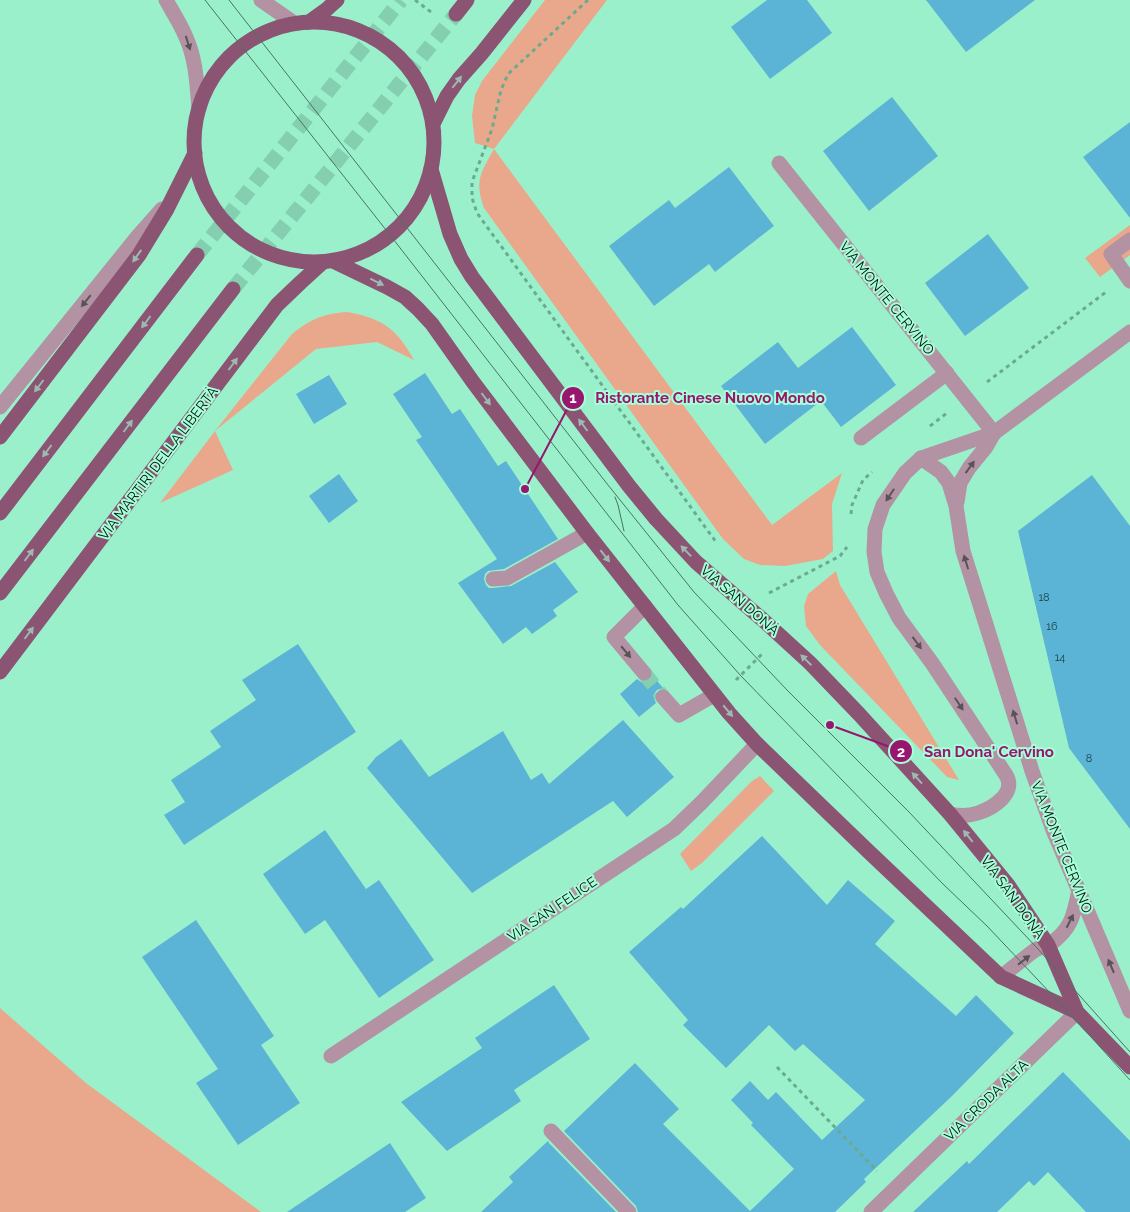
<svg xmlns="http://www.w3.org/2000/svg" width="1130" height="1212" font-family="Raleway,sans-serif">
<style>
.green{fill:#e9a88b}
.building{fill:#5bb4d5}
.lines{fill:none;stroke-linecap:round;stroke-linejoin:round}
.minor-tunnel{stroke:#84cfaf;stroke-width:15;stroke-dasharray:15 8;stroke-linecap:butt}
.major-tunnel{stroke:#84cfaf;stroke-width:15;stroke-dasharray:15 8;stroke-linecap:butt}
.path{stroke:#6aab8f;stroke-width:3;stroke-dasharray:4 4;stroke-linecap:butt}
.minor{stroke:#b292a3;stroke-width:15}
.major{stroke:#8b5473;stroke-width:15}
.tram{stroke:#457661;stroke-width:1}
.oneway{fill:#595357}
.oneway2{fill:#9cbab0}
.labels{text-anchor:middle;dominant-baseline:central;stroke-width:4;stroke-linejoin:round;paint-order:stroke}
.number-label{font-size:11px;fill:#173c3e}
.street-label{font-size:14px;fill:#00140b;stroke:#a8fed9}
.leader{fill:none;stroke:#97176e;stroke-width:2}
.callout-dot{fill:#97176e;stroke:#a8fed9;stroke-width:2}
.mark-label{font-size:15px;text-anchor:middle;font-weight:bold;fill:#fff}
.callout-label{font-size:15px;text-anchor:middle;font-weight:bold;fill:#97176e;stroke:#a8fed9;stroke-width:4;stroke-linejoin:round;paint-order:stroke}
</style>
<rect width="100%" height="100%" fill="#9bf0cc"/>
<g class="green">
<path d="M545 0H607L494 149 772 525 842 473 832 504 833 551 823 559 785 566 760 565 744 559 723 539 484 208C474 181 481 172 494 149L475 143 472 116 475 95 482 81Z"/>
<polygon points="1130,225 1130,255 1100,277 1085,258"/>
<path d="M346 312C367 315 388 322 401 340 406 346 410 353 414 360L377 342 316 349 215 431 233 470 160 503 215 431 292 334C311 319 322 314 346 312Z"/>
<polygon points="836,571 840,585 959,780 947,777 820,645 806,626 804,606 808,594"/>
<polygon points="760,776 774,791 702,863 691,871 680,854 752,781"/>
<polygon points="0,1008 86,1083 261,1212 0,1212"/>
</g>
<g class="building">
<polygon points="767,0 807,0 832,33 770,79 731,27"/>
<polygon points="926,0 1035,0 966,52"/>
<polygon points="892,97 938,156 869,211 823,151"/>
<polygon points="1130,122 1130,218 1083,157"/>
<polygon points="729,167 774,226 715,272 709,264 654,306 609,246 669,200 675,208"/>
<polygon points="988,234 1029,288 965,336 925,283"/>
<polygon points="852,327 896,385 841,427 821,401 765,444 721,386 778,342 798,368"/>
<polygon points="425,373 452,414 460,409 498,466 506,461 558,539 504,569 488,571 485,574 484,579 486,585 489,588 493,588 511,586 555,562 578,592 553,610 557,616 532,634 526,627 503,644 458,583 497,559 416,440 422,437 393,394"/>
<polygon points="329,375 347,404 314,424 296,394"/>
<polygon points="339,474 358,501 329,523 309,496"/>
<polygon points="1092,475 1130,526 1130,829 1069,748 1018,531"/>
<polygon points="298,644 356,732 184,845 164,815 185,802 171,780 221,747 210,731 256,700 242,680"/>
<polygon points="653,676 663,688 657,690 654,694 654,698 656,703 639,717 620,694 637,679 641,682 646,682 650,680"/>
<polygon points="623,720 674,777 627,817 613,801 472,893 367,768 376,757 401,739 429,777 503,731 531,780 542,773 549,784"/>
<polygon points="325,830 366,889 379,880 434,960 379,998 325,920 305,934 263,874"/>
<polygon points="762,836 827,905 848,880 895,921 875,944 956,1016 976,995 1014,1033 952,1096 864,1179 866,1182 835,1212 638,1212 636,1206 564,1131 635,1063 679,1109 663,1124 750,1211 794,1169 751,1125 753,1123 731,1100 750,1081 768,1100 776,1092 822,1140 865,1100 803,1044 795,1051 769,1025 726,1068 683,1025 688,1020 629,952 681,907 683,909"/>
<polygon points="196,920 274,1036 261,1045 300,1103 238,1145 196,1083 218,1069 142,957"/>
<polygon points="554,985 590,1039 514,1090 521,1101 447,1151 401,1102 482,1048 475,1038"/>
<polygon points="1063,1072 1130,1141 1130,1212 1086,1212 1048,1172 1034,1186 1029,1181 997,1212 913,1212 967,1161 969,1164"/>
<polygon points="548,1141 550,1145 550,1144 616,1212 481,1212 513,1182 509,1177"/>
<polygon points="390,1143 426,1198 405,1212 287,1212"/>
</g>
<g class="lines">
<polyline class="minor-tunnel" points="644,673 663,697"/>
<g class="major-tunnel">
<polyline points="197,255 401,0"/>
<polyline points="233,289 456,14"/>
</g>
<g class="path">
<polyline points="415,0 431,12"/>
<polyline points="588,0 508,74 501,90 492,129 472,182 472,198 477,213 716,542"/>
<polyline points="987,382 1106,292"/>
<polyline points="930,426 947,413"/>
<polyline points="851,514 852,505 863,480 872,472"/>
<polyline points="769,593 840,556 847,547"/>
<polyline points="736,680 762,654"/>
<polyline points="777,1067 877,1171"/>
</g>
<g class="minor">
<path d="M166 0C172 11 180 23 185 35 196 58 197 84 199 109"/>
<polyline points="261,0 294,23"/>
<polyline points="779,163 994,433"/>
<polyline points="1130,240 1111,254 1130,281"/>
<polyline points="0,407 138,236 162,209"/>
<polyline points="861,438 947,373"/>
<polyline points="921,458 941,472 949,483 956,506 963,551 1032,771 1053,830 1130,1011"/>
<polyline points="957,502 960,483 969,468 986,447 994,433"/>
<polyline points="493,579 507,578 587,533"/>
<polyline points="644,673 614,637 645,606"/>
<polyline points="663,697 679,715 714,695"/>
<path d="M950 814C959 816 969 816 978 813 993 808 1017 793 1006 775L932 663 899 618 886 593 877 572 874 552 875 529 883 505 905 473 921 458 994 433 1130 332"/>
<path d="M1001 977C1012 968 1023 959 1035 950 1040 947 1045 947 1050 944 1072 929 1074 914 1079 890"/>
<polyline points="331,1056 674,829 702,802 757,744"/>
<polyline points="551,1131 629,1212"/>
<polyline points="871,1212 1077,1012"/>
</g>
<g class="major">
<polyline points="456,14 467,0"/>
<polyline points="309,22 327,9 337,0"/>
<circle cx="314" cy="142" r="120"/>
<polyline points="433,124 447,96 459,79 482,53 524,0"/>
<polyline points="431,169 450,234 461,259 472,277 629,486 656,519 696,562 763,620 810,663 859,714 950,814 1008,885 1048,945 1077,1012 1130,1067"/>
<polyline points="333,261 387,287 405,297 418,309 432,324 473,382 587,533 729,713 757,744 868,851 1001,977 1077,1012"/>
<polyline points="0,437 139,255 167,209 195,153"/>
<polyline points="0,513 197,255"/>
<polyline points="0,593 233,289"/>
<polyline points="0,672 277,305 300,283 323,262"/>
</g>
<g class="tram">
<polyline points="205,0 390,235 678,605 741,676 943,884 987,926 1072,1016 1130,1080"/>
<polyline points="229,0 608,485 694,592 787,690 909,812 1038,949 1130,1052"/>
<polyline points="615,497 618,505 624,531"/>
</g>
</g>
<defs><path id="oneway-solid" d="M-6-.8H1V-3.2L6.5 0L1 3.2V.8H-6Z" transform="scale(1.25)"/></defs>
<g class="oneway">
<use href="#oneway-solid" transform="translate(188 43) rotate(72)"/>
<use href="#oneway-solid" transform="translate(86 301) rotate(129)"/>
<use href="#oneway-solid" transform="translate(970 467) rotate(-54)"/>
<use href="#oneway-solid" transform="translate(890 495) rotate(124)"/>
<use href="#oneway-solid" transform="translate(966 562) rotate(-107)"/>
<use href="#oneway-solid" transform="translate(917 643) rotate(54)"/>
<use href="#oneway-solid" transform="translate(626 652) rotate(50)"/>
<use href="#oneway-solid" transform="translate(959 704) rotate(56)"/>
<use href="#oneway-solid" transform="translate(1015 717) rotate(-107)"/>
<use href="#oneway-solid" transform="translate(1070 921) rotate(-63)"/>
<use href="#oneway-solid" transform="translate(1024 960) rotate(-38)"/>
<use href="#oneway-solid" transform="translate(1111 966) rotate(-113)"/>
</g>
<g class="oneway2">
<use href="#oneway-solid" transform="translate(457 82) rotate(-52)"/>
<use href="#oneway-solid" transform="translate(137 256) rotate(125)"/>
<use href="#oneway-solid" transform="translate(377 282) rotate(26)"/>
<use href="#oneway-solid" transform="translate(146 322) rotate(127)"/>
<use href="#oneway-solid" transform="translate(233 364) rotate(-53)"/>
<use href="#oneway-solid" transform="translate(39 386) rotate(127)"/>
<use href="#oneway-solid" transform="translate(486 399) rotate(53)"/>
<use href="#oneway-solid" transform="translate(583 425) rotate(-127)"/>
<use href="#oneway-solid" transform="translate(128 426) rotate(-53)"/>
<use href="#oneway-solid" transform="translate(47 451) rotate(127)"/>
<use href="#oneway-solid" transform="translate(686 551) rotate(-134)"/>
<use href="#oneway-solid" transform="translate(29 555) rotate(-53)"/>
<use href="#oneway-solid" transform="translate(605 556) rotate(52)"/>
<use href="#oneway-solid" transform="translate(29 633) rotate(-53)"/>
<use href="#oneway-solid" transform="translate(806 660) rotate(-136)"/>
<use href="#oneway-solid" transform="translate(728 711) rotate(50)"/>
<use href="#oneway-solid" transform="translate(917 778) rotate(-132)"/>
<use href="#oneway-solid" transform="translate(968 836) rotate(-129)"/>
</g>
<g class="labels">
<g class="number-label">
<text x="1044" y="597">18</text>
<text x="1052" y="626">16</text>
<text x="1060" y="657">14</text>
<text x="1089" y="758">8</text>
</g>
<g class="street-label">
<text transform="translate(887 298) rotate(51)">VIA MONTE CERVINO</text>
<text transform="translate(158 463) rotate(-53)">VIA MARTIRI DELLA LIBERTÀ</text>
<text transform="translate(740 600) rotate(41)">VIA SAN DONÀ</text>
<text transform="translate(1062 847) rotate(68)">VIA MONTE CERVINO</text>
<text transform="translate(1013 897) rotate(54)">VIA SAN DONÀ</text>
<text transform="translate(552 909) rotate(-34)">VIA SAN FELICE</text>
<text transform="translate(986 1100) rotate(-44)">VIA CRODA ALTA</text>
</g>
</g>
<path class="leader" d="M525 489L573 398M830 725L901 751"/>
<g class="callout-dot">
<circle cx="525" cy="489" r="5"/>
<circle cx="830" cy="725" r="5"/>
<circle cx="573" cy="398" r="12"/>
<circle cx="901" cy="751" r="12"/>
</g>
<g class="mark-label">
<text x="573" y="403">1</text>
<text x="901" y="757">2</text>
</g>
<g class="callout-label">
<text x="710" y="403">Ristorante Cinese Nuovo Mondo</text>
<text x="989" y="757">San Dona' Cervino</text>
</g>
</svg>
